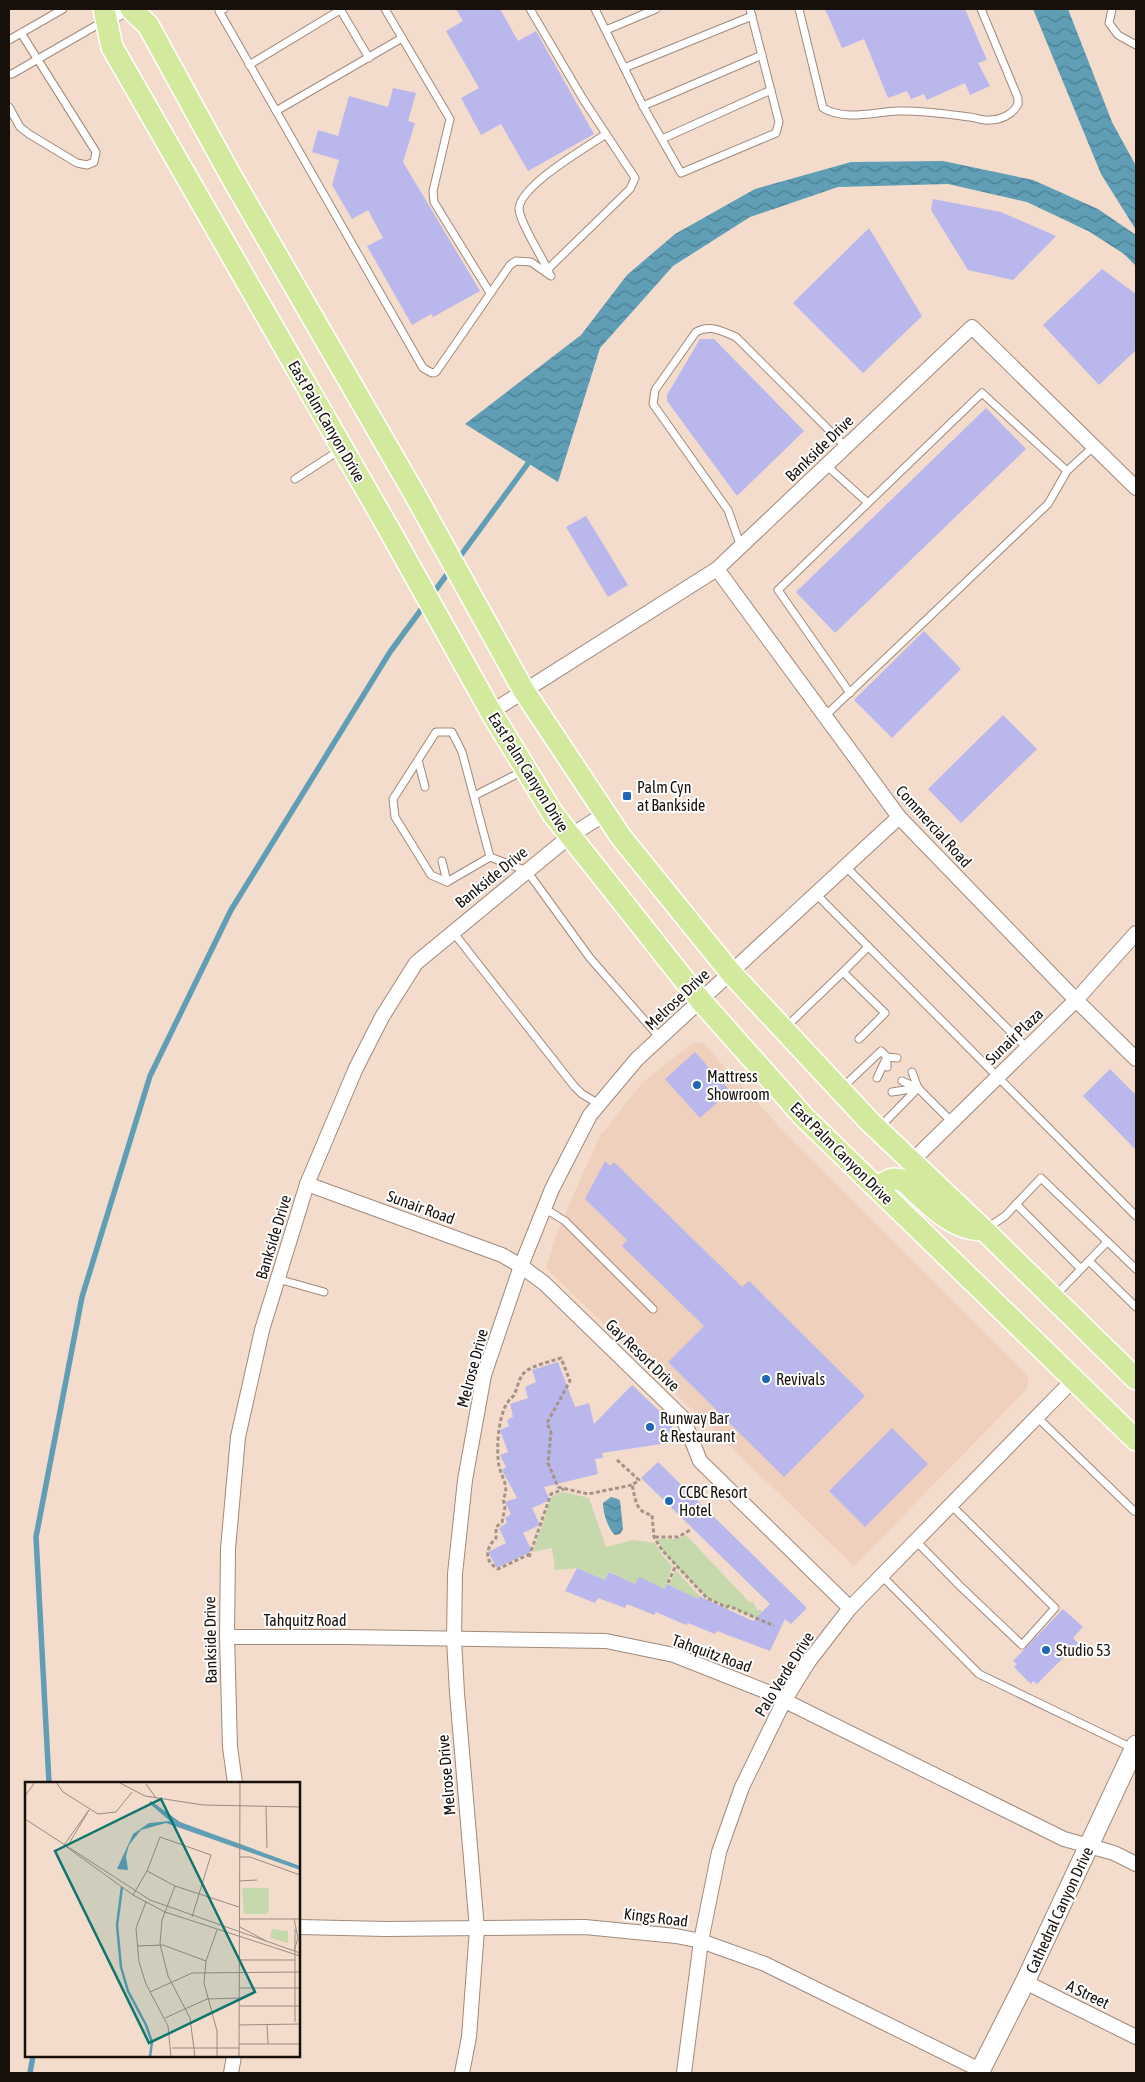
<svg xmlns="http://www.w3.org/2000/svg" width="1145" height="2082" font-family="'Asap Condensed',sans-serif">
<style>
.built{fill:#eed0bc}
.green{fill:#c5d9ac}
.water{fill:url(#water-waves)}
.lines{fill:none;stroke-linecap:round;stroke-linejoin:round}
.stream{stroke:#5f9eb5;stroke-width:5.5}
.building{fill:#bab7ec}
.lane-casing{stroke:#a08a7b;stroke-width:9}
.street-casing{stroke:#a08a7b;stroke-width:16}
.secondary-casing{stroke:#a08a7b;stroke-width:21}
.primary-casing{stroke:#fff;stroke-width:24}
.path{stroke:#a59387;stroke-width:3;stroke-dasharray:4 2.5;stroke-linecap:butt}
.lane{stroke:#fff;stroke-width:7}
.street{stroke:#fff;stroke-width:14}
.secondary{stroke:#fff;stroke-width:19}
.primary{stroke:#d3e99d;stroke-width:21}
.poi-dot{fill:#1e67b6;stroke:#fff;stroke-width:2}
.labels{text-anchor:middle;dominant-baseline:central;stroke-width:4;stroke-linejoin:round;paint-order:stroke}
.street-label{font-size:16px;fill:#18110b;stroke:#fff}
.poi-label{font-size:16px;fill:#18110b;stroke:#fff;text-anchor:start}
.inset-river{fill:none;stroke:#5f9eb5;stroke-width:2.5}
.inset-road{fill:none;stroke:#9b8b7f;stroke-width:1}
.view{fill:#0f766e;fill-opacity:0.15;stroke:#0f766e;stroke-width:2.5}
.inset-edge{fill:none;stroke:#18110b;stroke-width:2.5}
</style>
<defs>
<pattern id="water-waves" width="16" height="10" patternUnits="userSpaceOnUse" patternTransform="scale(1.25)"><rect width="16" height="10" fill="#5f9eb5"/><path d="M0 5q4-4 8 0t8 0" fill="none" stroke="#4d7f91"/></pattern>
</defs>
<rect width="100%" height="100%" fill="#f3dccc"/>
<polygon class="built" points="694,1042 703,1043 778,1125 1028,1376 1027,1389 854,1566 546,1268 559,1227 600,1136 642,1083"/>
<g class="green">
<polygon points="563,1492 589,1498 606,1547 633,1540 655,1543 662,1555 672,1566 665,1589 635,1584 610,1572 605,1580 577,1568 555,1570 552,1548 533,1552 552,1496"/>
<polygon points="686,1535 750,1603 752,1601 758,1611 760,1609 774,1626 729,1606 726,1607 707,1598 662,1550 658,1539 678,1539"/>
<polygon points="676,1570 699,1596 696,1603 694,1597 669,1585"/>
</g>
<g class="water">
<polygon points="1033,9 1068,9 1112,122 1136,166 1136,230 1101,174"/>
<polygon points="943,161 1033,180 1098,209 1136,235 1136,266 1124,254 1090,232 1027,202 948,184 838,187 750,217 673,266 600,348 558,482 465,424 581,335 627,275 675,234 755,189 851,162"/>
<path d="M611 1497 618 1499 620 1501 623 1529 620 1534 615 1535C608 1529 603 1513 603 1503Z"/>
</g>
<g class="lines">
<g class="stream">
<polyline points="456,562 532,458"/>
<polyline points="431,596 451,569"/>
<polyline points="49,1783 36,1537 82,1297 150,1076 231,910 390,652 426,603"/>
<polyline points="30,2073 33,2056"/>
</g>
</g>
<g class="building">
<polygon points="456,9 500,9 518,41 536,31 594,134 528,171 501,124 481,135 461,98 479,88 446,31 463,21"/>
<polygon points="825,9 965,9 987,60 978,63 990,86 970,95 965,83 927,100 924,94 911,99 907,91 888,98 864,39 842,48"/>
<polygon points="393,88 416,93 408,121 415,123 403,162 480,291 433,317 431,314 412,325 367,246 383,238 368,210 352,219 332,185 339,160 312,152 318,130 338,136 349,96 388,107"/>
<polygon points="933,199 1001,212 1056,236 1013,280 968,270 931,210"/>
<polygon points="869,228 922,316 863,373 793,303"/>
<polygon points="1102,269 1136,294 1136,350 1099,385 1043,325"/>
<polygon points="700,339 714,339 804,431 737,496 667,401 667,395"/>
<polygon points="986,408 1026,449 835,633 796,592"/>
<polygon points="586,516 628,585 608,597 566,527"/>
<polygon points="924,631 961,669 892,738 854,700"/>
<polygon points="1003,715 1037,749 961,823 928,789"/>
<polygon points="695,1052 730,1091 700,1118 665,1079"/>
<polygon points="1110,1069 1136,1095 1136,1150 1083,1096"/>
<polygon points="605,1161 610,1166 614,1162 742,1287 749,1281 865,1396 784,1477 668,1362 704,1326 622,1246 627,1240 585,1199"/>
<polygon points="558,1362 575,1407 589,1403 594,1424 632,1385 671,1422 674,1442 602,1453 603,1458 595,1459 598,1474 544,1487 550,1500 532,1508 540,1525 523,1533 532,1551 497,1568 488,1552 506,1543 499,1528 507,1523 505,1518 511,1514 505,1502 517,1498 502,1470 506,1467 500,1455 508,1452 500,1430 509,1426 507,1420 513,1417 510,1404 528,1398 525,1387 536,1382 532,1370"/>
<polygon points="892,1428 928,1464 865,1527 829,1491"/>
<polygon points="658,1462 807,1608 791,1624 785,1619 770,1651 717,1631 715,1634 688,1623 686,1625 656,1612 654,1615 627,1604 625,1608 598,1598 595,1603 565,1591 577,1568 605,1580 609,1572 635,1584 639,1577 665,1589 667,1584 698,1599 699,1596 753,1621 770,1604 641,1478"/>
<polygon points="1063,1609 1083,1627 1073,1638 1078,1643 1037,1684 1033,1681 1031,1684 1014,1667 1017,1664 1013,1661"/>
</g>
<g class="lines">
<g class="lane-casing">
<g id="lane">
<polyline points="224,9 219,11 423,368 432,373 436,372 510,265 516,261 531,262 551,276"/>
<polyline points="340,9 369,58"/>
<polyline points="385,9 450,119 433,191 434,202 490,293"/>
<polyline points="530,9 583,99 635,178 630,189 548,269"/>
<polyline points="595,9 643,106 681,173 776,133 779,122 750,9"/>
<path d="M799 9 823 108C845 121 873 112 898 111 921 110 947 114 970 117 977 118 983 121 989 120 1000 120 1013 115 1018 104V98L981 9"/>
<polyline points="1112,9 1109,23 1118,35 1136,45"/>
<polyline points="606,30 656,9"/>
<polyline points="9,40 63,9"/>
<polyline points="249,65 340,10"/>
<polyline points="624,68 752,16"/>
<polyline points="9,74 12,74 104,21"/>
<polyline points="643,106 762,55"/>
<polyline points="9,107 20,127 29,134 77,163 87,165 94,162 96,152 21,33"/>
<polyline points="276,111 402,38"/>
<polyline points="662,139 771,90"/>
<path d="M549 272C542 257 520 223 519 209 519 186 587 147 606 134"/>
<polyline points="826,465 868,503 982,393 1067,471 1094,446"/>
<polyline points="295,479 340,450"/>
<path d="M741 547 728 510 653 404 655 390 696 332C710 324 722 331 736 337L846 447"/>
<polyline points="850,693 778,590 868,503"/>
<polyline points="825,716 1048,504 1067,471"/>
<polygon points="436,732 452,732 462,752 490,857 447,882 431,875 395,817 393,799"/>
<polyline points="418,760 425,787"/>
<polyline points="474,796 523,771"/>
<polyline points="490,857 527,871 590,958 660,1038"/>
<polyline points="442,861 447,882"/>
<polyline points="846,867 1027,1048"/>
<polyline points="816,894 1136,1216"/>
<polyline points="453,932 574,1086 582,1094 599,1104"/>
<polyline points="843,972 868,947"/>
<polyline points="785,1028 843,972 885,1013 859,1039"/>
<polyline points="887,1067 887,1057 897,1058"/>
<polyline points="912,1072 918,1088"/>
<polyline points="902,1081 918,1088"/>
<polyline points="842,1088 881,1051 887,1057 877,1078"/>
<polyline points="892,1092 918,1088"/>
<polyline points="880,1127 918,1088 952,1122"/>
<polyline points="1016,1204 1081,1269"/>
<polyline points="544,1208 565,1221 653,1309"/>
<polyline points="986,1229 1005,1216 1041,1178 1136,1269"/>
<polyline points="1089,1261 1136,1307"/>
<polyline points="278,1279 324,1292"/>
<polyline points="1055,1296 1107,1242"/>
<polyline points="1037,1417 1134,1511"/>
<polyline points="916,1541 960,1586 1022,1645 1055,1608 951,1505"/>
<polyline points="882,1576 979,1674 1134,1749"/>
</g>
</g>
<g class="street-casing">
<g id="street">
<polyline points="105,21 125,9"/>
<polyline points="717,569 899,817 1076,1000 1136,1059"/>
<polyline points="491,712 717,569 972,327 1136,488"/>
<polyline points="912,1161 1076,1000 1136,933"/>
<polyline points="307,1184 502,1255 521,1266 544,1283 683,1418 700,1461 850,1608"/>
<polyline points="227,1637 345,1637 606,1641 674,1655 765,1691 1064,1839 1114,1853 1136,1864"/>
<polyline points="235,1783 230,1747 227,1637 228,1549 238,1437 262,1330 307,1184 356,1068 382,1017 416,963 570,836 606,813"/>
<polyline points="299,1927 386,1929 585,1927 676,1936 701,1941 765,1964 980,2070"/>
<polyline points="1025,1982 1136,2037"/>
<polyline points="231,2073 234,2056"/>
<polyline points="462,2073 469,2037 477,1929 457,1693 454,1639 455,1574 465,1480 484,1375 521,1266 552,1189 590,1115 637,1059 899,817"/>
<polyline points="684,2073 701,1941 719,1852 742,1787 784,1701 809,1661 850,1608 1074,1379"/>
</g>
</g>
<g class="secondary-casing">
<polyline id="secondary" points="979,2073 1025,1982 1136,1745"/>
</g>
<g class="primary-casing">
<g id="primary">
<polyline points="104,9 112,47 390,531 491,712 553,814 701,1001 805,1118 1136,1440"/>
<polyline points="131,9 148,25 231,176 414,493 524,691 621,837 731,973 870,1122 984,1230 1136,1379"/>
<path d="M877 1188C887 1181 892 1176 904 1181 926 1201 949 1228 979 1230"/>
</g>
</g>
<g class="path">
<path d="M617 1460 639 1480 632 1485C636 1500 635 1512 652 1515L654 1537 662 1550 707 1598 726 1607 729 1606 774 1626"/>
<polyline points="655,1537 678,1537 692,1529"/>
<path d="M530 1554 498 1569C484 1561 485 1549 496 1538V1527L502 1522 505 1507 503 1499C510 1487 502 1479 499 1466 496 1450 498 1415 508 1402 510 1398 514 1397 515 1393 518 1386 519 1377 525 1372 531 1366 552 1361 561 1358L570 1381 547 1423 551 1432 548 1463 558 1487 588 1494 632 1485"/>
<polyline points="529,1557 551,1494 564,1489"/>
<polyline points="668,1583 676,1565"/>
</g>
<use href="#lane" class="lane"/>
<use href="#street" class="street"/>
<use href="#secondary" class="secondary"/>
<use href="#primary" class="primary"/>
</g>
<g class="poi-dot">
<rect x="622" y="791" width="10" height="10" rx="2.5"/>
<circle cx="697" cy="1085" r="5"/>
<circle cx="766" cy="1379" r="5"/>
<circle cx="650" cy="1427" r="5"/>
<circle cx="669" cy="1501" r="5"/>
<circle cx="1046" cy="1650" r="5"/>
</g>
<g class="labels">
<g class="street-label">
<text transform="translate(327 421) rotate(60)">East Palm Canyon Drive</text>
<text transform="translate(819 448) rotate(-44)">Bankside Drive</text>
<text transform="translate(529 772) rotate(58)">East Palm Canyon Drive</text>
<text transform="translate(934 826) rotate(48)">Commercial Road</text>
<text transform="translate(491 877) rotate(-39)">Bankside Drive</text>
<text transform="translate(677 999) rotate(-43)">Melrose Drive</text>
<text transform="translate(1014 1036) rotate(-44)">Sunair Plaza</text>
<text transform="translate(842 1153) rotate(45)">East Palm Canyon Drive</text>
<text transform="translate(421 1207) rotate(20)">Sunair Road</text>
<text transform="translate(273 1237) rotate(-73)">Bankside Drive</text>
<text transform="translate(643 1355) rotate(44)">Gay Resort Drive</text>
<text transform="translate(472 1368) rotate(-75)">Melrose Drive</text>
<text x="305" y="1620">Tahquitz Road</text>
<text transform="translate(210 1640) rotate(-91)">Bankside Drive</text>
<text transform="translate(712 1653) rotate(20)">Tahquitz Road</text>
<text transform="translate(784 1674) rotate(-58)">Palo Verde Drive</text>
<text transform="translate(446 1775) rotate(-95)">Melrose Drive</text>
<text transform="translate(1059 1910) rotate(-65)">Cathedral Canyon Drive</text>
<text transform="translate(656 1917) rotate(7)">Kings Road</text>
<text transform="translate(1088 1994) rotate(26)">A Street</text>
</g>
<g class="poi-label">
<text x="637" y="787">Palm Cyn<tspan x="637" dy="18">at Bankside</tspan></text>
<text x="707" y="1076">Mattress<tspan x="707" dy="18">Showroom</tspan></text>
<text x="776" y="1379">Revivals</text>
<text x="660" y="1418">Runway Bar<tspan x="660" dy="18">&amp; Restaurant</tspan></text>
<text x="679" y="1492">CCBC Resort<tspan x="679" dy="18">Hotel</tspan></text>
<text x="1056" y="1650">Studio 53</text>
</g>
</g>
<g transform="translate(25 1782)">
<rect width="275" height="275" fill="#f3dccc"/>
<path d="M217 106H244V129L241 132H219ZM247 147 263 149V161L245 156Z" fill="#c5d9ac"/>
<path d="M126 19 155 40 275 84V88L141 41 116 48 104 63 101 74 103 88 92 87 108 52 124 41 145 39 124 21Z" fill="#5f9eb5"/>
<path class="inset-river" d="M97 105 92 143 96 185 103 209 121 243 127 260 125 275"/>
<path class="inset-road" d="M31 0 38 10 73 32 91 30 107 10M93 0 120 14 178 23 275 25M121 2 131 16M0 14 10 0M241 24 242 66M0 37 125 118 275 171M39 63 64 28M39 63 108 113 140 130 275 174M42 65 64 28M214 75H225L275 93M122 89 150 104 214 125M214 99 232 98M150 104 137 138 135 162 143 194 165 236 170 275M108 113 122 89 135 55 186 73 167 135M121 120 111 146 114 180 121 202 143 244 146 275M215 137H275M215 145 241 159M192 148 181 179 179 201 192 249V275M112 164 138 163 181 179M269 169 273 156 269 137M214 178H270M214 206H275M125 210 167 191 275 190M214 224H275M140 236 182 217 214 216M270 240V147M214 243 275 242M242 243 243 262M214 262H275M147 266H214M214 275 215 0"/>
<path class="view" d="M136 17 230 210 124 261 30 69Z"/>
<rect width="275" height="275" class="inset-edge"/>
</g>
<rect width="1145" height="2082" fill="none" stroke="#18110b" stroke-width="20"/>
</svg>
